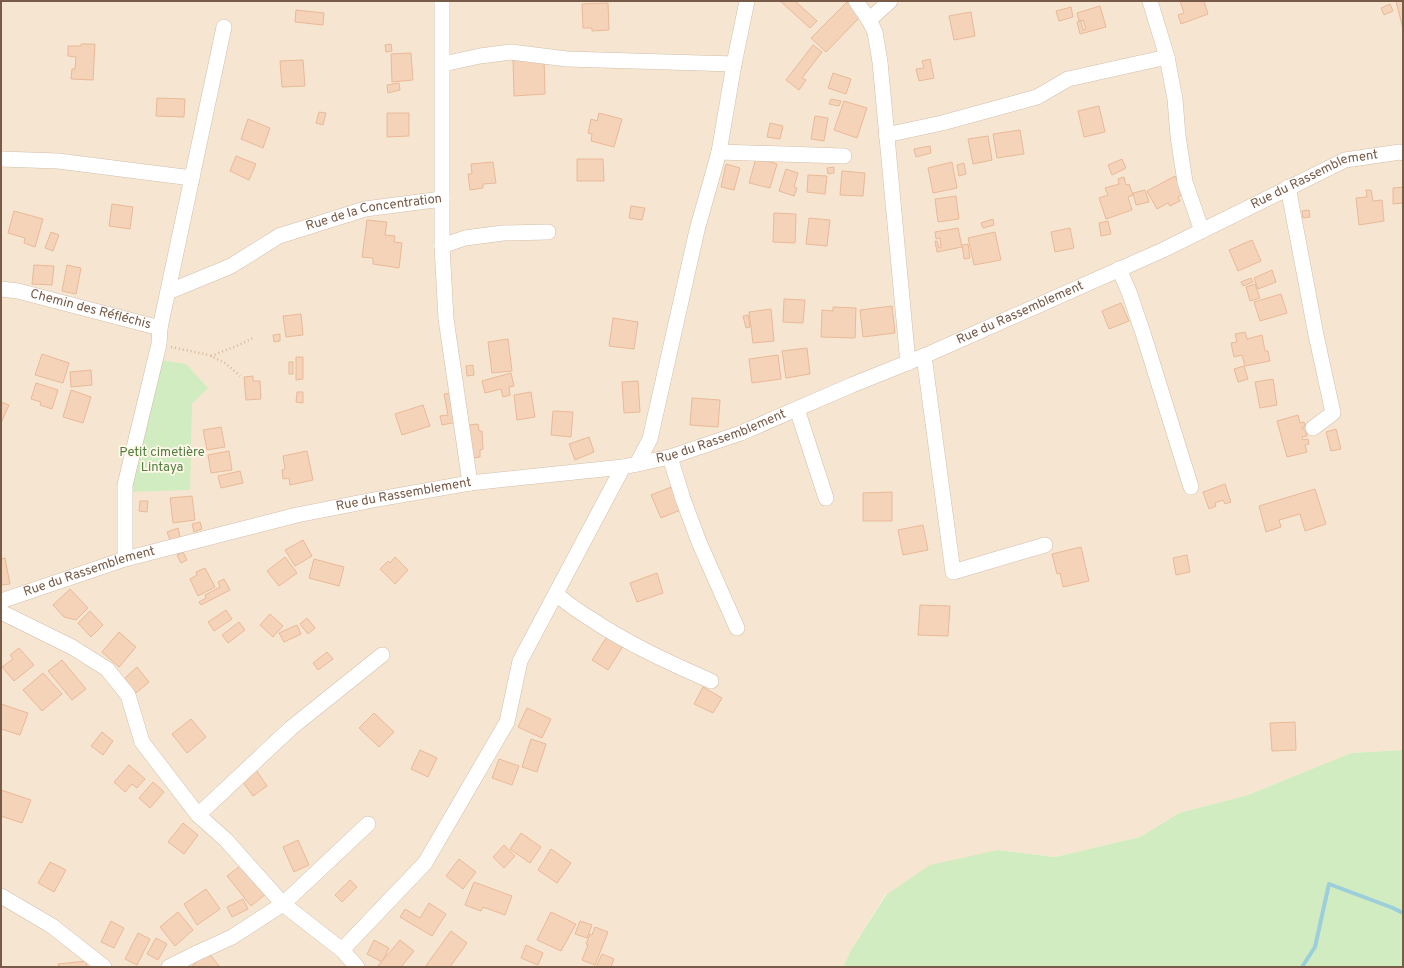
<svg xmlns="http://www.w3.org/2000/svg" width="1404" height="968" font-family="Overpass,sans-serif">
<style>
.residential{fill:#f6e6d1}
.green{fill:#d1ecc0}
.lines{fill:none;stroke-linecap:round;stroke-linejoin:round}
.stream{stroke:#9ccfdb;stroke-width:4}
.building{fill:#f5d3b9;stroke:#e9b998}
.minor-casing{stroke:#d2beab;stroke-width:16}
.path{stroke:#dab69c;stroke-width:2.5;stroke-dasharray:1 3;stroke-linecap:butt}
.minor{stroke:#fff;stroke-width:15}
.labels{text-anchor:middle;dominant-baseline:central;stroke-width:3.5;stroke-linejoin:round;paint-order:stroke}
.street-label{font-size:13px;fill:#775a47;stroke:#fff8eb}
.park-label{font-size:13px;fill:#4f7e3e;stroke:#fff8eb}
</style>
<rect width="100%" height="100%" fill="#fef4e3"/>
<polygon class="residential" points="1,1 1403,1 1403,750 1351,753 1248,795 1179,813 1140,837 1055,857 998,850 885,895 851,950 843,967 1,967"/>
<g class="green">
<polygon points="155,359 186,364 208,388 192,404 190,490 125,492"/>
<polygon points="1403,750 1403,967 843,967 851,950 886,895 930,865 998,850 1055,857 1140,837 1179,813 1248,795 1351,753"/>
</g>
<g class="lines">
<polyline class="stream" points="1302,967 1315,947 1329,884 1393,908 1403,913"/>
</g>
<g class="building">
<polygon points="780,1 795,1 817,21 810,28"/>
<polygon points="1180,1 1204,1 1208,14 1181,24 1178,15 1184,13"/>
<polygon points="1396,1 1403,1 1403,29"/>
<polygon points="847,2 861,16 826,52 811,38"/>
<polygon points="608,3 609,30 592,31 592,28 583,28 582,4"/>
<polygon points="1390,4 1393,11 1384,15 1381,8"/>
<polygon points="1100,6 1106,27 1080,34 1077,22 1081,21 1083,30 1086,29 1083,20 1079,21 1077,13"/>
<polygon points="1071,7 1073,17 1059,21 1056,11"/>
<polygon points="296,10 324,13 323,25 295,22"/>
<polygon points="971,12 975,36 954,40 949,16"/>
<polygon points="81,44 95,44 93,80 71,79 72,69 75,69 76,57 68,56 68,46 81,46"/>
<polygon points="391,44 392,51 386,52 385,45"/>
<polygon points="813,45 822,52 802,78 806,80 799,90 786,80"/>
<polygon points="411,53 413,80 392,82 391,54"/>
<polygon points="544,58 545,94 514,96 513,59"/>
<polygon points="930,59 934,78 919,81 916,69 924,68 922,61"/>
<polygon points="303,60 305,86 282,87 280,61"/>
<polygon points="833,73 851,79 846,94 828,88"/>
<polygon points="399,83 400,90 388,93 387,85"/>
<polygon points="157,98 185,99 184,117 156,116"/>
<polygon points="831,99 841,101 839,106 829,104"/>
<polygon points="844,101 867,108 857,138 834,130"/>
<polygon points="1099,106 1105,132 1084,137 1078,111"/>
<polygon points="319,112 326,113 323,125 316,123"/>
<polygon points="387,113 409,113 409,136 387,137"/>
<polygon points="599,113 622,119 614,147 591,141 592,134 588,133 591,119 597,121"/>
<polygon points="815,116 828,118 824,141 811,139"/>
<polygon points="248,119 270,128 263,148 241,139"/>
<polygon points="770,123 783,126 780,139 767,137"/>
<polygon points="1020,130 1024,154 997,158 993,134"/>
<polygon points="988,136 992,160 973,164 968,139"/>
<polygon points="930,146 931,153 916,157 914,149"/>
<polygon points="236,156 256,164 249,180 230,171"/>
<polygon points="756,158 777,164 770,188 749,183"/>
<polygon points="577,159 603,159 604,181 577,181"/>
<polygon points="1122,159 1126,168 1112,175 1108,165"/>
<polygon points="493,162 496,183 483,184 483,188 470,190 468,174 472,174 471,164"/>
<polygon points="952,162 957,188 933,193 928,168"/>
<polygon points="964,163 966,174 959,176 957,165"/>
<polygon points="726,164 740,168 734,190 721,187"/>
<polygon points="834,167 834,173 828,174 827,168"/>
<polygon points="786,169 798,173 794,187 797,188 794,196 779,191"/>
<polygon points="842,171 865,173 863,196 840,195"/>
<polygon points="808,175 827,176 825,194 807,192"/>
<polygon points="1175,176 1184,193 1178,197 1180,201 1170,206 1168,203 1157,209 1147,191"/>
<polygon points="1124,177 1126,185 1129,184 1133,195 1128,197 1132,210 1106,219 1099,198 1108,195 1105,188 1119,184 1118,179"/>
<polygon points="1403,187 1403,203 1393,204 1393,188"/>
<polygon points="1145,190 1149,202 1136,205 1133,193"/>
<polygon points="1366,190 1371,190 1373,201 1382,200 1384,221 1359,225 1356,198 1367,197"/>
<polygon points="956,196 959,219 938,222 935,199"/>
<polygon points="112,204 133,207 130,229 109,226"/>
<polygon points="631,206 645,208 642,220 629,218"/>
<polygon points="1309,210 1310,217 1303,218 1302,211"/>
<polygon points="14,211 43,219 35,247 24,243 25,238 8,233"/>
<polygon points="774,213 796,214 795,243 773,242"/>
<polygon points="809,218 830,220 827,246 806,244"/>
<polygon points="993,219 994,225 983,228 981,223"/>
<polygon points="367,220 387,222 385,235 395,236 394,242 402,243 399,268 373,264 373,258 362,257"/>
<polygon points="1108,221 1111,234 1101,236 1099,223"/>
<polygon points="958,228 962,247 937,252 935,241 937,241 939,248 941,247 940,238 936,239 935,232"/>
<polygon points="1070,228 1074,248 1055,252 1051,232"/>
<polygon points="51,232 59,235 53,251 45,248"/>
<polygon points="995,232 1001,260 974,265 968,238"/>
<polygon points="1252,240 1261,261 1238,271 1229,250"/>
<polygon points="968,244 970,258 964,259 962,245"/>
<polygon points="34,265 54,266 52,285 32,284"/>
<polygon points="67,265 81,268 76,294 62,291"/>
<polygon points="1272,270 1276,282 1258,289 1254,278"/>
<polygon points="1251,278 1253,282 1243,286 1241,282"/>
<polygon points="1255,284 1260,298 1250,301 1246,287"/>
<polygon points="1281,294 1287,313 1260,321 1254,302"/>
<polygon points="784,299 805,300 803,323 783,322"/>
<polygon points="1121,303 1129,321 1109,329 1102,311"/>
<polygon points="892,306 895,333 863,337 860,310"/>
<polygon points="833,307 856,308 855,338 821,337 822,310 833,311"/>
<polygon points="771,309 774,341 753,343 749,312"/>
<polygon points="301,314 303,335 286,337 283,316"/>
<polygon points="748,315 750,327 746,328 743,316"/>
<polygon points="613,318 638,322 634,349 609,346"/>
<polygon points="1245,332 1247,339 1262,335 1265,351 1268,351 1270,361 1245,366 1242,355 1234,357 1231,343 1237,342 1235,334"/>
<polygon points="280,334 280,341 274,342 273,335"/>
<polygon points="508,339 512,371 492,373 488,342"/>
<polygon points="807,348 810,374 786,378 782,351"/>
<polygon points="42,354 69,363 63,383 35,375"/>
<polygon points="778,355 781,379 752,383 749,359"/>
<polygon points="296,357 303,357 303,379 296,380"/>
<rect x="289" y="362" width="4" height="12"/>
<polygon points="473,365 474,375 467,376 466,366"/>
<polygon points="1244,366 1248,379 1238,382 1234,369"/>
<polygon points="91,370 92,385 71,387 70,372"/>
<polygon points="511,373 514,386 509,387 510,395 503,397 501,389 485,393 482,381"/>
<polygon points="253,376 253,381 260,381 261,399 246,400 244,377"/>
<polygon points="1273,379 1277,405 1260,408 1255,382"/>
<polygon points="638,381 640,412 624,413 622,382"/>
<polygon points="36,383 58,390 52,409 40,405 41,402 31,399"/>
<polygon points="71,390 91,397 83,423 63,417"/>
<polygon points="297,392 303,392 303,403 296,402"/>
<polygon points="531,392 535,417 517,420 514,395"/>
<polygon points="452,393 457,422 442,425 440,416 448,415 444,394"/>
<polygon points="692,398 720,400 718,427 690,425"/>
<polygon points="1,402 9,405 1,423"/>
<polygon points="423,405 430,426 402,435 395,414"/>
<polygon points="553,411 573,412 571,437 551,435"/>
<polygon points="1298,415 1300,423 1304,422 1305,426 1302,427 1302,429 1305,428 1307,436 1302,437 1303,440 1308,439 1309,444 1305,445 1307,452 1287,457 1277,421"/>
<polygon points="478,424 479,431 482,431 483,449 480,450 480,457 472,458 469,425"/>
<polygon points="221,427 225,447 207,450 203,430"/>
<polygon points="1336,429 1341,449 1331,451 1326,432"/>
<polygon points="589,437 594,452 575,460 569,444"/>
<polygon points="229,451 232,470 211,473 208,455"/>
<polygon points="307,451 313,480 290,485 289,478 283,479 282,470 285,469 283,456"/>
<polygon points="240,471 243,483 221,488 218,476"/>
<polygon points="1225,484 1231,502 1225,504 1223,500 1215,503 1216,506 1209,509 1203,492"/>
<polygon points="674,486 683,509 661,518 651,495"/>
<polygon points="1315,489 1326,524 1305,531 1300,514 1279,520 1281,527 1266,532 1259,506"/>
<polygon points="892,492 892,521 863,521 863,493"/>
<polygon points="192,496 195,520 173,523 170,498"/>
<polygon points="140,501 148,501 147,512 139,511"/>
<polygon points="200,522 202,529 194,532 192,524"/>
<polygon points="923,525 928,550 903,555 898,530"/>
<polygon points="178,528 180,537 170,540 167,532"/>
<polygon points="303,540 312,556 295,566 285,550"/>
<polygon points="1081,547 1089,581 1063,587 1060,573 1057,574 1052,554"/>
<polygon points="183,552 187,560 181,563 177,555"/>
<polygon points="1187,555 1190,572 1176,575 1173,558"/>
<polygon points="285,557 297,573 279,586 267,571"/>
<polygon points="395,557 408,570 395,584 380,569 388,561 390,563"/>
<polygon points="5,558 10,584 1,585 1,559"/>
<polygon points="314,559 344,567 339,586 309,578"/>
<polygon points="205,568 215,587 198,596 190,579 197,575 196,572"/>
<polygon points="657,573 663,593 637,602 630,583"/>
<polygon points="224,579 230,590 201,605 199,602 206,598 205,595 220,587 218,582"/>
<polygon points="70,589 88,608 76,620 64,617 53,605"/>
<polygon points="920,605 950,606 948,636 918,635"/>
<polygon points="226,610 232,619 214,631 208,622"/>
<polygon points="90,611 103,625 91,637 78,623"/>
<polygon points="270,614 283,626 273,637 260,625"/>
<polygon points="307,618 315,628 308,634 300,624"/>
<polygon points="239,622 245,630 228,643 222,635"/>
<polygon points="297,625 301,634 284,642 279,633"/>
<polygon points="119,632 136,647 119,667 102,652"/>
<polygon points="608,635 623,646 608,670 592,660"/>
<polygon points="19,648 34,665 14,681 2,667 13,659 10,655"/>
<polygon points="327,652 333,659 318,670 313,663"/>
<polygon points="62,660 86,689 72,700 48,671"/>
<polygon points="137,667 149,682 136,693 124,679"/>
<polygon points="43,673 62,694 42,711 23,690"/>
<polygon points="703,687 722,698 713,713 694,704"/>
<polygon points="1,704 28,713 20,735 1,729"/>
<polygon points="527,708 551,719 542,738 518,727"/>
<polygon points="374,713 394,732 379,747 359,728"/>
<polygon points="191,719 206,737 187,753 172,734"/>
<polygon points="1295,722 1296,750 1272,751 1270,723"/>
<polygon points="102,732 113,741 103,755 91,746"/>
<polygon points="531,739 546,744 537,772 522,767"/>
<polygon points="420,750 437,758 428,777 411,769"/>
<polygon points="499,759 519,766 512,785 492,778"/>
<polygon points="129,765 145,779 137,788 132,784 125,792 114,782"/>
<polygon points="256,770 267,786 253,796 242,781"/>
<polygon points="153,782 164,792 150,808 139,798"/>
<polygon points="1,790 31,800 22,823 1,816"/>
<polygon points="183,823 198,835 184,854 168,842"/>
<polygon points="521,833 541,847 530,863 510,849"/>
<polygon points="298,840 309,865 294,872 283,847"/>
<polygon points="504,845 515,856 504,868 493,857"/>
<polygon points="551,849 571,863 557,883 538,870"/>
<polygon points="459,859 476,872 463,889 446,876"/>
<polygon points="50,862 66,870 54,892 38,883"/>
<polygon points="244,863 267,893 251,906 227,876"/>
<polygon points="350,880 357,887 342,902 335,895"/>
<polygon points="474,882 512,896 505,915 483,907 481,911 465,905"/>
<polygon points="206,889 220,909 197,925 184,904"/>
<polygon points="243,899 248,909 232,917 227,907"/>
<polygon points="429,903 446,914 432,936 400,917 405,909 420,918"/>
<polygon points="178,912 193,930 175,946 160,927"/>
<polygon points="551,912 576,924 561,951 537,940"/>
<polygon points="111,921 124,928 114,948 101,942"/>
<polygon points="580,921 592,925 587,938 575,934"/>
<polygon points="595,927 608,932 595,965 582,960 588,945 586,944 590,934 592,935"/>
<polygon points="451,931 467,943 450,967 425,967"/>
<polygon points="138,933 150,939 137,965 125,959"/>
<polygon points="156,938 167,944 158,960 147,954"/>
<polygon points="374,940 389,948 382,962 367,954"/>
<polygon points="400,940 414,951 401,967 379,967 378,966"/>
<polygon points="526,945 543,953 538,965 521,958"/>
<polygon points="208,952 219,966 218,967 191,967"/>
<polygon points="602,954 614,959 611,967 596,967"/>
<polygon points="86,961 87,967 59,967 58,964"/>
</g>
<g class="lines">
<g class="minor-casing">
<g id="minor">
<polyline points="442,1 442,246 446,319 470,483"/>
<polyline points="856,1 869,20 875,32 880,62 908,363"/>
<polyline points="1150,1 1167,57 1175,99 1178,136 1185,182 1202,231"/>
<polyline points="869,20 890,1"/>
<polyline points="443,64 480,56 511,52 567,59 734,64"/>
<polyline points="886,135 942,123 1037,97 1068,79 1167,57"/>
<polyline points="719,152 844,156"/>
<polyline points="1,159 58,161 192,178"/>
<polyline points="1288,187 1316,335 1333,413 1313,428"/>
<polyline points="442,246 465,238 503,233 548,232"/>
<polyline points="1119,269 1129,292 1143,333 1191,487"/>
<path id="s1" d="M1 289 18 291 160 328"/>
<path id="s2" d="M168 292 231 266 279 236 365 209 442 199"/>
<polyline points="924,356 953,572 1045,545"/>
<polyline points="797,409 826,498"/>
<polyline points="670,457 683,499 699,542 737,628"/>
<polyline points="637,464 650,439 697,230 719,152 734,64 747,1"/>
<polyline points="125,559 125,485 159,344 160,328 224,27"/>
<path d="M556 594C567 603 579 612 591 619 628 644 670 663 711 681"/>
<path id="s3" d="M1 601 125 559 297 515 373 500 470 483 623 467 670 457 741 433 852 385 924 356 1163 250 1345 160 1400 152 1403 153"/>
<polyline points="1,612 72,647 107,669 128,695 142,742 198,815 226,840 283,904 342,950 357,967"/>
<polyline points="198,815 291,728 382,655"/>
<polyline points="1,896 52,926 104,967"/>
<polyline points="342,950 425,863 507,722 520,661 623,467"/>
<polyline points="169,967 197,953 232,937 283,904 368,824"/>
</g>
</g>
<g class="path">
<polyline points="171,347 209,355 225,363 240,376"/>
<polyline points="211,356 239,345 255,337"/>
</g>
<use href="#minor" class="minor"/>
</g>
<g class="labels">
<g class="street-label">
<text stroke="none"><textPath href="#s3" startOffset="1389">Rue du Rassemblement</textPath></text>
<text stroke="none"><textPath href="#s2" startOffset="223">Rue de la Concentration</textPath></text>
<text stroke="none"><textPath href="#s1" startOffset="92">Chemin des Réfléchis</textPath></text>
<text stroke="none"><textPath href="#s3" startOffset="1065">Rue du Rassemblement</textPath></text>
<text stroke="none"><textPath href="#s3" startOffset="741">Rue du Rassemblement</textPath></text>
<text stroke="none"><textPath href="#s3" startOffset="417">Rue du Rassemblement</textPath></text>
<text stroke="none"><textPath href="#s3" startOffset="93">Rue du Rassemblement</textPath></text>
</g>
<g class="park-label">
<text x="162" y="453">Petit cimetière<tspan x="162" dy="15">Lintaya</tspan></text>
</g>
</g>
<rect width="1404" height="968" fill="none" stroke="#775a47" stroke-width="4"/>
</svg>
